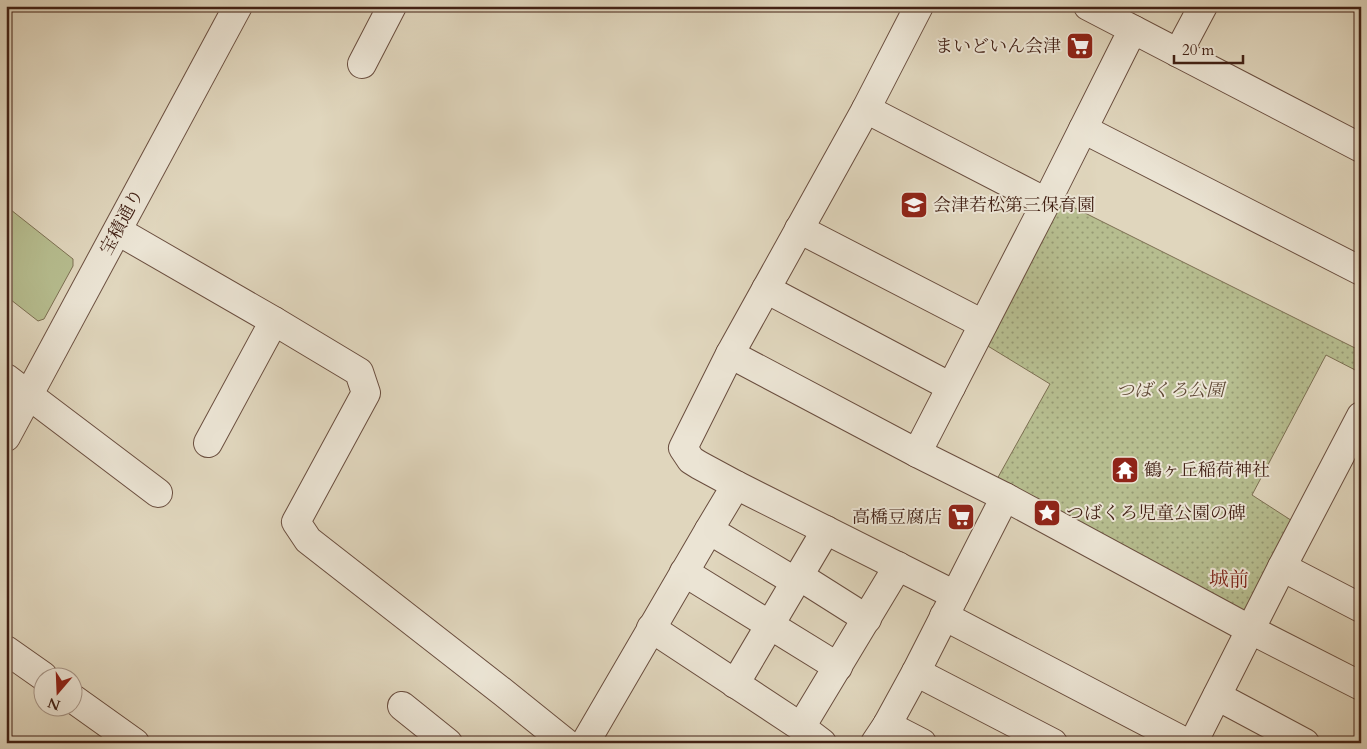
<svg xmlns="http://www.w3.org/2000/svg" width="1367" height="749" font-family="Cardo,'Noto Serif JP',serif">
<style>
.green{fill:#b6bd8f;stroke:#7c6f52}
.park{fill:url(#park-dots);stroke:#7c6f52}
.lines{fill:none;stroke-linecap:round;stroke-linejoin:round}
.minor-casing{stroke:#6a4e3f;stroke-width:30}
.minor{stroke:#ebe4d4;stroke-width:28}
.labels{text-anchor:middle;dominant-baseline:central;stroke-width:4;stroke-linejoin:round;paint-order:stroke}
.poi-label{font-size:18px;fill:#422115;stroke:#ebe4d4;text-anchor:start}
.street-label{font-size:18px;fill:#422115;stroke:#ebe4d4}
.park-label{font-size:18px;font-style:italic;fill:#5f4834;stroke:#ebe4d4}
.quarter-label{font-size:20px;fill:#7a1f14;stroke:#ebe4d4}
</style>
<defs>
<pattern id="park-dots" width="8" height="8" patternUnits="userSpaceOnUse" patternTransform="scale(1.25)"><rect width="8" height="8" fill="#b6bd8f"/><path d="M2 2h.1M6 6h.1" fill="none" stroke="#969974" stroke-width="1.8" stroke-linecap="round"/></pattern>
</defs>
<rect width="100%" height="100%" fill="#e0d6bd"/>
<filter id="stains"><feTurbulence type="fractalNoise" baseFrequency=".004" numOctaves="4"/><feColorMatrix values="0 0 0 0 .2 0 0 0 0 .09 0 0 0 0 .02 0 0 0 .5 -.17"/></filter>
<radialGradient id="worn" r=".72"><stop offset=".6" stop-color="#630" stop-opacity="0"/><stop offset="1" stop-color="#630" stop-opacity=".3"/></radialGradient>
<polygon class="green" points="6,206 73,259 73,266 44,319 38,321 6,296"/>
<polygon class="park" points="1053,197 1361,351 1361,373 1326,355 1252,495 1300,526 1252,613 1233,615 992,488 1050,384 978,340"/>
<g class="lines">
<g class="minor-casing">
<g id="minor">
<polyline points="919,6 866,109 730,354 683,448 691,460 699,465 736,485 955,595"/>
<polyline points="1088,6 1361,148"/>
<polyline points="1178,53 1203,6"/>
<polyline points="362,64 392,6"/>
<polyline points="866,109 1046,202"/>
<polyline points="1083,129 1361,271"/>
<polyline points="799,229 983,324"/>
<polyline points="118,231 274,321 359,372 366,393 296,522 308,540 504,693 566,743"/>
<polyline points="766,289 951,387"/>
<polyline points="730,354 917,453 1005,497 1251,630 1361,686"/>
<polyline points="6,378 158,493"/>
<polyline points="6,437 238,6"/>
<polyline points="208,443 274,321"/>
<polyline points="917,453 1051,193 1126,43 1134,30"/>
<polyline points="709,530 796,582"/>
<polyline points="1282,567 1361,608"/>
<polyline points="684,572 838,667"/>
<polyline points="799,576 867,619"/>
<polyline points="944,616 1187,743"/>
<polyline points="651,628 801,727 822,743"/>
<polyline points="6,650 43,676"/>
<polyline points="916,672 1053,743"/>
<polyline points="735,684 826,530"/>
<polyline points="1217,696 1305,743"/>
<polyline points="72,698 135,743"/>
<polyline points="402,706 448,743"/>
<polyline points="887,725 922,743"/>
<polyline points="801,727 898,566"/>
<polyline points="585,743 709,530 736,485"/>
<polyline points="875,743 887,725 916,672 1005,497"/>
<polyline points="1193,743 1282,567 1361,416"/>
</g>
</g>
<use href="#minor" class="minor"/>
</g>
<defs>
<g id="supermarket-square" transform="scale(1.4375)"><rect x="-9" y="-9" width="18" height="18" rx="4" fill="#8f2418" stroke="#ebe4d4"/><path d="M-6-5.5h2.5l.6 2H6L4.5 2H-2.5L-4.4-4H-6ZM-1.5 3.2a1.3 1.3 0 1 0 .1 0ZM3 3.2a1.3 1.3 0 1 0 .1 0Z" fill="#fff"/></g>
<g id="school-square" transform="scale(1.4375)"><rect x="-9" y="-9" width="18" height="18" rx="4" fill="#8f2418" stroke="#ebe4d4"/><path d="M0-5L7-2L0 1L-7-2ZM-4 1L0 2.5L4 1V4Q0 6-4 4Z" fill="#fff"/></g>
<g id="temple-square" transform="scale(1.4375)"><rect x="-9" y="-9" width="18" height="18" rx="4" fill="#8f2418" stroke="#ebe4d4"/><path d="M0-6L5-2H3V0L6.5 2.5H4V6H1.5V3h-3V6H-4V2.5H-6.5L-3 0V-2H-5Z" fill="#fff"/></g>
<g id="sight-square" transform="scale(1.4375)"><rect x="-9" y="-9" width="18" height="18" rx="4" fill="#8f2418" stroke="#ebe4d4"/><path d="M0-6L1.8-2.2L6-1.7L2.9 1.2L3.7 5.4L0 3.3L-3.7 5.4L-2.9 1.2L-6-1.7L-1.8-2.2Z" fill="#fff"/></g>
</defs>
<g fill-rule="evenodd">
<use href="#supermarket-square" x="1080" y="46"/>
<use href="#school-square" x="914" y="205"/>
<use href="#temple-square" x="1125" y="470"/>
<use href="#sight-square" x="1047" y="513"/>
<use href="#supermarket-square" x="961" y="517"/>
</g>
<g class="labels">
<g class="poi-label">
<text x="1061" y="46" text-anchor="end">まいどいん会津</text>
<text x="933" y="205">会津若松第三保育園</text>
<text x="1144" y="470">鶴ヶ丘稲荷神社</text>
<text x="1066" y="513">つばくろ児童公園の碑</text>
<text x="942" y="517" text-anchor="end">高橋豆腐店</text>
</g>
<g class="street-label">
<text transform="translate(122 222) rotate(-62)">宝積通り</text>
</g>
<g class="park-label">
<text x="1170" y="390">つばくろ公園</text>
</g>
<g class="quarter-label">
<text x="1229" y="579">城前</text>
</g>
</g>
<rect width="1367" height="749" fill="none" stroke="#e0d6bd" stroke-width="25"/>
<rect x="8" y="8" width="1352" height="734" fill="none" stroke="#422115" stroke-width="2.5"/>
<rect x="12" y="12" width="1342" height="724" fill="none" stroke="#422115"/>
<g transform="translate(58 692) rotate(199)"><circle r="24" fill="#ebe4d4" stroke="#a79688"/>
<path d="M0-4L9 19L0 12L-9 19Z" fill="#8f2418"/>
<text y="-8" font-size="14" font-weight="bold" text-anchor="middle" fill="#422115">N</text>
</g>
<path d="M1174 55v8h69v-8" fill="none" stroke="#422115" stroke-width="2.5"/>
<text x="1182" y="55" font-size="15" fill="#422115" stroke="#ebe4d4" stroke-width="4" paint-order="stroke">20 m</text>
<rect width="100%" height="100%" filter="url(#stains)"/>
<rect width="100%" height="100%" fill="url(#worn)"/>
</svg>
